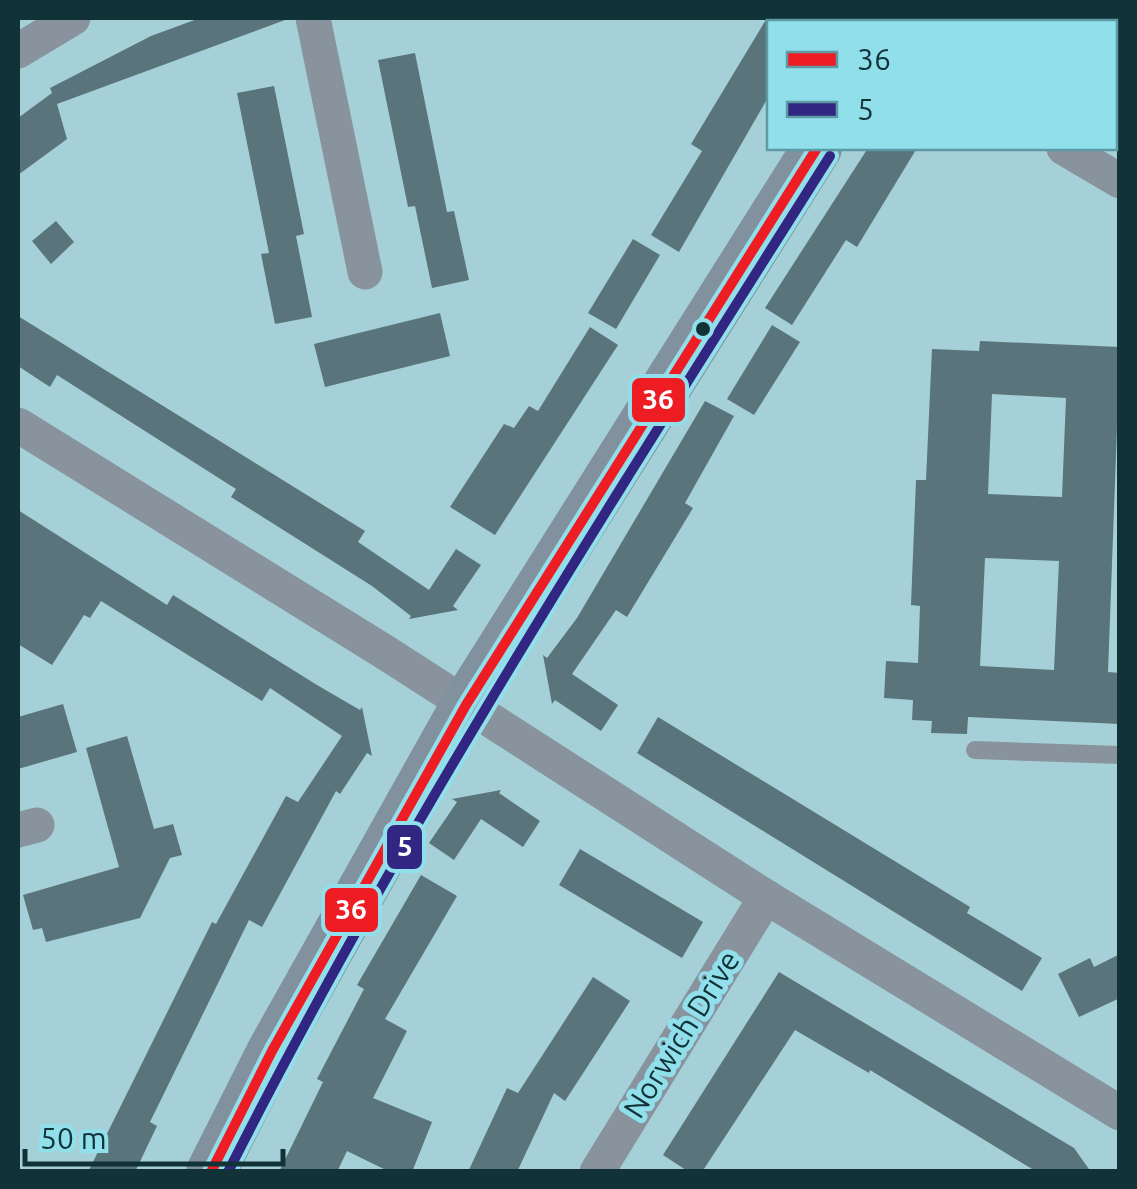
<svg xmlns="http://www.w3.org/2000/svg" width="1137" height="1189" font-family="Ubuntu,sans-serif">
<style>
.building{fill:#59747a;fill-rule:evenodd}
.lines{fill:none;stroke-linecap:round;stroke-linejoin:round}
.lane{stroke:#88939d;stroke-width:18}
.street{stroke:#88939d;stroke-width:35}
.secondary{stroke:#81919d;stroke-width:50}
.bus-1-casing{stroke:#91dfeb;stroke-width:18}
.bus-2-casing{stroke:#91dfeb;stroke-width:18}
.bus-1{stroke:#ee1d23;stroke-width:10}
.bus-2{stroke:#312783;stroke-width:10}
.bus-dot{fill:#113237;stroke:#91dfeb;stroke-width:4}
.labels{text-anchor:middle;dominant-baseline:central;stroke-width:10;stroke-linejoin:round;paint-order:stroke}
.street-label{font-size:30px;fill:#113237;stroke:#91dfeb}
.line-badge{stroke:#91dfeb;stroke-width:4}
.badge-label{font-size:28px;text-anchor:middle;font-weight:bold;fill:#fff}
</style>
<rect width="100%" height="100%" fill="#a5d0d7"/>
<g class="building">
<polygon points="200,18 285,20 57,104 67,139 18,175 18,118 52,93 50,88 151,36"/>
<polygon points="767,18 770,94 679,252 651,235 702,151 691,144"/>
<polygon points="415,53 447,212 454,211 469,280 432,288 415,206 408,207 378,60"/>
<polygon points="274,86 304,234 296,236 312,317 275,324 261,254 269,253 237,93"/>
<polygon points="868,148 917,148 857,247 846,240 792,325 765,308"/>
<polygon points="56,221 74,242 51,264 32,241"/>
<polygon points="633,239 660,255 616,329 588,313"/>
<polygon points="440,313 450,356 325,387 314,344"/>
<polygon points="18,316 365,531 358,542 429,590 456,549 481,565 453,606 458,610 409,619 411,616 372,586 231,497 236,489 57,375 50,387 18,366"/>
<polygon points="772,325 800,342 754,415 727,399"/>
<polygon points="590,327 618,345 495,535 450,507 504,424 514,428 529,406 538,411"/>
<path d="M980 341 1120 347 1108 672 1120 673V724L968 717 967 734 931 733 932 721 912 720 913 700 884 698 886 661 918 663 920 606 911 605 916 480H926L932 349 979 351ZM992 394 1066 398 1062 497 988 494ZM985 558 1059 561 1054 670 980 666Z"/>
<polygon points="705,401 734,416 685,503 693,508 627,617 616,610 572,674 618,705 601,731 555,700 552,704 543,655 547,658 577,618"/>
<polygon points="18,510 167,605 173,595 317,685 360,710 362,707 372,756 367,753 340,794 336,791 262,927 249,920 150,1122 157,1126 135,1172 88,1172 212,922 216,924 286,796 298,802 342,736 270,688 262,701 101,601 90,618 84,615 52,665 18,644"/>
<polygon points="63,704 77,752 18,769 18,717"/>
<polygon points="658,717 970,907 967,913 1042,958 1022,991 637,753"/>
<polygon points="127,736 154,829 173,824 182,855 170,858 140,918 46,942 42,928 33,930 23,895 119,867 86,748"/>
<polygon points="501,790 499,793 540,821 523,847 481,819 454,860 429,843 457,802 452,799"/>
<polygon points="580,849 703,922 682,958 559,885"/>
<polygon points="421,875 457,896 385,1019 407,1031 373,1098 432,1122 412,1172 390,1172 347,1151 337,1172 279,1172 323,1082 317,1079 364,989 357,985"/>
<polygon points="1120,954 1120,998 1079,1017 1058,974 1090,958 1094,967"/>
<polygon points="779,972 1074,1148 1091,1172 1037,1172 870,1070 869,1073 795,1030 702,1172 689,1172 663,1155"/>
<polygon points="593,977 630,1001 565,1101 554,1093 517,1172 468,1172 507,1088 518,1093"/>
</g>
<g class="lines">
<polyline class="lane" points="975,750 1120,755"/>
<g class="street">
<polyline points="313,18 365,272"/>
<polyline points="850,18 860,22"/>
<polyline points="18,51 73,18"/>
<polyline points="1064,148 1120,181"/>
<polyline points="18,425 383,651 766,897 1120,1113"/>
<polyline points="18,830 37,825"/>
<polyline points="597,1172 766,897"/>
</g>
<g class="secondary">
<polyline points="897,22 900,18"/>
<polyline points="211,1172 272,1051 466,705 817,148"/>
</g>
<g class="bus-1-casing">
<polyline id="bus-1" points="211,1172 272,1051 466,705 817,148"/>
</g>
<g class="bus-2-casing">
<path id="bus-2" d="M228 1172C406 819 620 489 830 156"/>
</g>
<use href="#bus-1" class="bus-1"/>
<use href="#bus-2" class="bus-2"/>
</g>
<circle class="bus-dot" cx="703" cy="329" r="9"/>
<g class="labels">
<g class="street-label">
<text transform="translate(681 1034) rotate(-58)">Norwich Drive</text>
</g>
</g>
<g class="line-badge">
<rect x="630" y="376" width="57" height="48" rx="10" fill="#ee1d23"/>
<rect x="385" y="823" width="39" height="48" rx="10" fill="#312783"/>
<rect x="323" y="886" width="57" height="48" rx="10" fill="#ee1d23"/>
</g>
<g class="badge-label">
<text x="658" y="409">36</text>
<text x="405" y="856">5</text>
<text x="351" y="919">36</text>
</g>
<rect width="1137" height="1189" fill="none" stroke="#113237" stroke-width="40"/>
<rect x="767" y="20" width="350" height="130" fill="#91dfeb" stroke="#5e9aa3" stroke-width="2.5"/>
<rect x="787" y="52" width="50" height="15" fill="#ee1d23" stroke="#5e9aa3" stroke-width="2.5"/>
<text x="857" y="70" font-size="30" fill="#113237">36</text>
<rect x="787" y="102" width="50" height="15" fill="#312783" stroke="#5e9aa3" stroke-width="2.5"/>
<text x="857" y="120" font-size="30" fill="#113237">5</text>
<path d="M25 1149v15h258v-15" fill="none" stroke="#113237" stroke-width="5"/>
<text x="40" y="1149" font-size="30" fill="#113237" stroke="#91dfeb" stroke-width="8" paint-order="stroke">50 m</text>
</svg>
